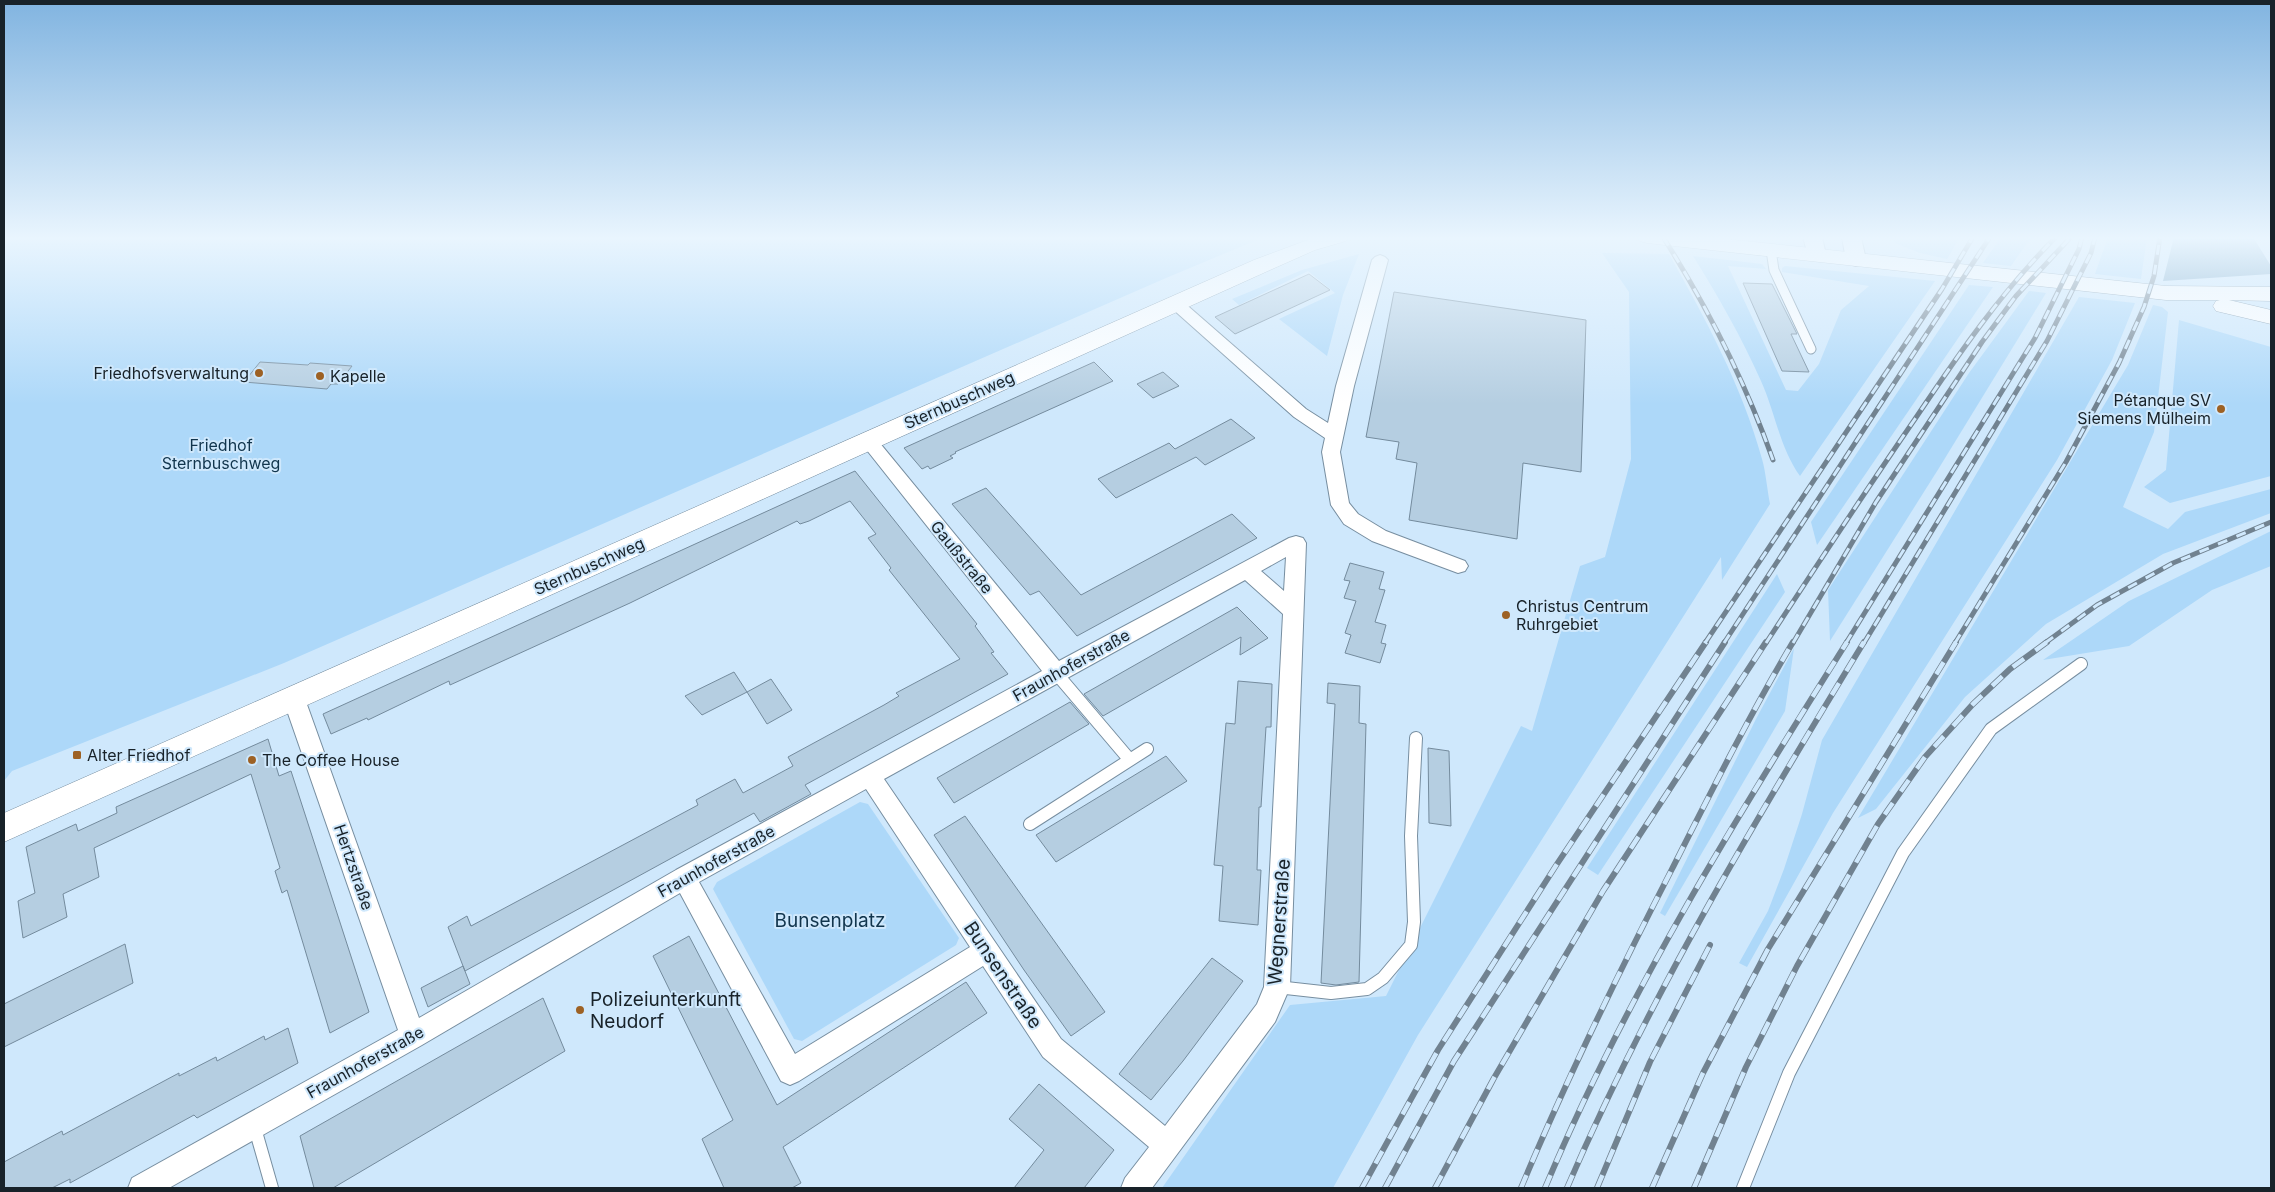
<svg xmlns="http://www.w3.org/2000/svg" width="2275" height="1192" font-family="Inter,sans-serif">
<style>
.green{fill:#add8f9}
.forest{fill:#77a4c5}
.building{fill:#b5cee1;stroke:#748b9d}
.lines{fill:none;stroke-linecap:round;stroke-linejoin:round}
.service-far1-casing{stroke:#778ea0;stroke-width:11}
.service-casing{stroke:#778ea0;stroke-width:14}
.minor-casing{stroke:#778ea0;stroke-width:2}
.tertiary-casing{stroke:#778ea0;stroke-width:2}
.secondary-casing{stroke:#778ea0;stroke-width:1}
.service-far1{stroke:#fff;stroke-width:9}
.service{stroke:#fff;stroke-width:12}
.minor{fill:#fff;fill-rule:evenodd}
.tertiary{fill:#fff;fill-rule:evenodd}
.secondary{fill:#fff;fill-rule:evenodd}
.rail-far1-casing{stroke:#718290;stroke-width:5}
.rail-casing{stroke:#718290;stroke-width:6}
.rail-far1{stroke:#cfe8fc;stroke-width:3;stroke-dasharray:10;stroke-linecap:butt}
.rail{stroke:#cfe8fc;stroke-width:4.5;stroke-dasharray:14;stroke-linecap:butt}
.poi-dot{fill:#9d6124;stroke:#cfe8fc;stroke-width:2}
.labels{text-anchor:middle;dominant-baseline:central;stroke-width:4;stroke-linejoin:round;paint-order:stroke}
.poi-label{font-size:16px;fill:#182229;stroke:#cfe8fc;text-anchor:start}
.street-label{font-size:16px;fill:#182229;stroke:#cfe8fc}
.park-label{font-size:16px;fill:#11354d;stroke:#cfe8fc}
.near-park-label{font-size:19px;fill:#11354d;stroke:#cfe8fc}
.near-street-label{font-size:19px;fill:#182229;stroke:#cfe8fc}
.near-poi-label{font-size:19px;fill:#182229;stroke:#cfe8fc;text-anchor:start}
</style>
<rect width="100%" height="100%" fill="#cfe8fc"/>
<g class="green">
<polygon points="4,237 1264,237 1166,278 284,663 12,771 4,781"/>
<polygon points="1893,237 1935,240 1938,237 1960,237 1947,259 1920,253 1895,243"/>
<polygon points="2001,237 2034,237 2027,243 2011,266 1983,263"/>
<polygon points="2108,237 2147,237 2141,279 2095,274"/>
<path d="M1602 253 1669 254C1706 320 1742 386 1762 459 1766 473 1767 489 1770 504L1722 580 1721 557 1418 1035 1333 1188H1162L1290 1005 1386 996 1521 726 1532 731 1580 566 1605 557 1631 459 1629 292Z"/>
<polygon points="1359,254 1343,295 1327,356 1279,319 1335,293 1308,271 1239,305 1232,299 1302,270"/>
<path d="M1693 256 1762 264 1766 269 1728 266 1786 390 1798 391 1819 364 1841 310 1869 286 1782 272V268L1785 266 1935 281 1800 476C1780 448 1775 412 1761 381 1742 338 1718 296 1693 256Z"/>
<polygon points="1969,285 1993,287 1817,545 1811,522"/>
<polygon points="2029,291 2046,293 1939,468 1830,641 1828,590 1969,373"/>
<polygon points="2079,297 2135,303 2112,360 2057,460 1833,813 1747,967 1739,963 1768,911 1784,869 1802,814 1822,740"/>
<polygon points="2153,305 2162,307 2168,312 2154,432 2123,507 2168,529 2185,512 2271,489 2271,513 2163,554 2046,624 1965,697 1876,809 1858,818 2128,365"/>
<polygon points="2179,320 2271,347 2271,476 2170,503 2144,487 2166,470"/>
<polygon points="2271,531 2271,566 2212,590 2129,646 2043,660 2129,601"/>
<polygon points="1777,574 1785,592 1598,875 1587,868"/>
<polygon points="1794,648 1785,711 1665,916 1660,913 1756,719"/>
<polygon points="860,802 868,804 959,938 956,945 802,1041 794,1039 713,889 717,882"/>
</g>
<polygon class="forest" points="2174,237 2253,237 2271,266 2271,274 2163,281"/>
<g class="building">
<polygon points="1309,274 1330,290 1235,334 1215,317"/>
<polygon points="1743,283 1772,284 1797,334 1791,334 1809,372 1782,371"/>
<polygon points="1394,292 1586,320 1581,472 1523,463 1517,539 1409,520 1417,463 1396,459 1399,442 1366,437"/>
<polygon points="260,362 308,365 310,363 352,366 338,384 331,384 327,389 244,382"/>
<polygon points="1094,362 1113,381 955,452 956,453 950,456 953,458 930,469 928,466 922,469 904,448"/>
<polygon points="1163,372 1179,386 1153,398 1137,384"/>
<polygon points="1231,419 1255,438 1205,465 1196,457 1116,498 1098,479 1169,443 1175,449"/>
<polygon points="855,471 977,624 975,626 994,652 991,653 1008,674 805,785 811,794 760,822 754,813 465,971 463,966 470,984 428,1007 421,988 463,966 448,927 467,916 471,926 698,805 696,800 735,779 743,793 793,766 788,757 884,705 899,696 896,693 960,659 889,570 891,568 868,538 876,534 850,501 809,521 800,524 797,521 630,603 450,685 449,681 368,720 367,718 331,734 323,714"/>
<polygon points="986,488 1081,595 1232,514 1257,538 1077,636 1039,591 1030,595 952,504"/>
<polygon points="1350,563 1384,572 1379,589 1385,590 1375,622 1386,625 1381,643 1386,644 1380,663 1345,653 1351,635 1345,633 1356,601 1344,598 1350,581 1344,580"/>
<polygon points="1237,607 1268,638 1240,655 1241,637 1103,716 1084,694"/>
<polygon points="734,672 747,692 702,715 685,696"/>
<polygon points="771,679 792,710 767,724 747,692"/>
<polygon points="1238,681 1272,684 1271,727 1266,727 1261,807 1259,807 1257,870 1261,870 1258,925 1219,921 1223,866 1214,865 1226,723 1235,724"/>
<polygon points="1328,683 1360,686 1359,723 1366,724 1359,982 1336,985 1321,983 1335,704 1327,703"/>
<polygon points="1070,702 1089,724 954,803 937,778"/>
<polygon points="268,739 279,776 291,771 369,1012 330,1033 287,890 282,893 275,871 280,868 251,774 94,848 99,877 63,894 67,917 23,938 18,901 35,893 26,847 76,824 78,831 117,813 116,807"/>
<polygon points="1428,748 1449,751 1451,826 1429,823"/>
<polygon points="1166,756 1187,781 1056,862 1036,835"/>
<polygon points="965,816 1105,1012 1071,1036 1024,970 934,835"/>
<polygon points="689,936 777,1105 966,982 987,1013 783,1147 801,1183 792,1188 724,1188 702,1139 733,1120 653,956"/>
<polygon points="125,944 133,983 4,1047 4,1004"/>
<polygon points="1212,958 1243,981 1183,1061 1151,1100 1119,1074"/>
<polygon points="543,998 565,1051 333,1188 314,1188 300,1136"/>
<polygon points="288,1028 298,1063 197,1118 194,1115 70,1183 70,1179 52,1188 4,1188 4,1162 62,1131 63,1135 179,1073 179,1076 216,1057 217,1061 264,1036 265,1040"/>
<polygon points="1039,1084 1114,1150 1084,1188 1014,1188 1044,1150 1009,1119"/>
</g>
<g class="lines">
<g class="service-far1-casing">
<polyline id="service-far1" points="1771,250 1774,270 1811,349"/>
</g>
<g class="service-casing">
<g id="service">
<polyline points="1056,673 1129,759"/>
<polyline points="1030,824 1147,749"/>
<polyline points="1277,987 1331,993 1367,989 1383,978 1411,945 1414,922 1411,836 1416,738"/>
<polyline points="254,1125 272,1188"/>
<polyline points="1743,1188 1789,1073 1903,853 1991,729 2081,664"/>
</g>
</g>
<g class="minor-casing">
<g id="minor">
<polygon points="1380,255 1385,257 1388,260 1354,386 1340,452 1349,503 1358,514 1386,531 1465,561 1468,566 1465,571 1458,573 1372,541 1344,524 1331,505 1322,452 1325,438 1294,417 1167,304 1169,300 1181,300 1306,409 1328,423 1336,386 1372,260 1375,257"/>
<path d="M868 434 874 436 1059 661 1289 538 1296 536 1303 538 1306 543 1290 987 1275 1022 1152 1188H1121L1125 1178 1149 1147 1043 1057 983 966 799 1081 790 1085 781 1081 680 893 422 1045 169 1188H128L132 1178 398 1030 283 699 286 693 294 690 302 693 305 699 419 1018 676 870 1042 671 862 444 859 440 862 436ZM1286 557 1284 591 1261 571ZM1245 580 1283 614 1264 987 1257 1004 1165 1126 1061 1039 884 779ZM866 789 970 947 795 1054 699 882Z"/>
</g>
</g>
<g class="tertiary-casing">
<g id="tertiary">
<polygon points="1803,237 1822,237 1826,255 1823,259 1816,261 1809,259"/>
<polygon points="1842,237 1861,237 1866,260 1863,264 1856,266 1849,264 1846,260"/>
</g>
</g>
<g class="secondary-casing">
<g id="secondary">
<polygon points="1316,237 1349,237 1346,241 1315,250 1270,270 4,842 4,813 1254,260"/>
<polygon points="1637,237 1707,237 2166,286 2271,287 2271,301 2229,300 2271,310 2271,324 2216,311 2213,306 2216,301 2220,300 2166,300 1647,243 1640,241"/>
</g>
</g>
<use href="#service-far1" class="service-far1"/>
<use href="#service" class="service"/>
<use href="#minor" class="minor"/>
<use href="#tertiary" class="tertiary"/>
<use href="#secondary" class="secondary"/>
<g class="rail-far1-casing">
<g id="rail-far1">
<path d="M1663 237C1708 308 1745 381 1773 460"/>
<polyline points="1705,643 1942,289 1973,237"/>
<polyline points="1724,643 1990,237"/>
<path d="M1766 643C1815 568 1864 493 1915 419 1958 355 2001 292 2056 237"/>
<polyline points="1793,643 1876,502 1982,342 2016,296 2071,237"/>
<polyline points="1846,643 2035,338 2079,249 2082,237"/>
<polyline points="1864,643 2047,341 2091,253 2095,237"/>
<polyline points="1955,643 2066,462 2119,363 2144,307 2154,276 2160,237"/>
<polyline points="2045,643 2097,605 2173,563 2271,522"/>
</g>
</g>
<g class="rail-casing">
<g id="rail">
<polyline points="1362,1188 1438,1050 1557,864 1706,642"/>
<polyline points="1385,1188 1454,1061 1725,642"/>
<polyline points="1435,1188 1494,1078 1603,891 1766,642"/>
<path d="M1521 1188C1566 1080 1618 974 1672 869 1711 792 1749 716 1793 642"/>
<path d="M1545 1188C1626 995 1736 818 1847 642"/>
<path d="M1567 1188C1649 997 1756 819 1864 642"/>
<polyline points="1597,1188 1650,1062 1710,945"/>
<polyline points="1652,1188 1703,1073 1768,949 1956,642"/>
<polyline points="1694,1188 1746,1067 1797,966 1878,824 1925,757 1973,704 2010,669 2047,642"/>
</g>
</g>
<use href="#rail-far1" class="rail-far1"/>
<use href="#rail" class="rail"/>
</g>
<linearGradient id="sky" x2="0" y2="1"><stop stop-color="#81b4e0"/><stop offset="0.59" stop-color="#e9f5fe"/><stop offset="1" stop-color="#e9f5fe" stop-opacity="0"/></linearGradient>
<rect width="2275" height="404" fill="url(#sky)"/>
<g class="poi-dot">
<circle cx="259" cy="373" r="5"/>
<circle cx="320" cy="376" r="5"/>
<circle cx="2221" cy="409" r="5"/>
<circle cx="1506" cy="615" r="5"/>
<rect x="72" y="750" width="10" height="10" rx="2.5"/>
<circle cx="252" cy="760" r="5"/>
<circle cx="580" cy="1010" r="5"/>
</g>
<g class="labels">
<g class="poi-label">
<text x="249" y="373" text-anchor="end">Friedhofsverwaltung</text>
<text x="330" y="376">Kapelle</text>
<text x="2211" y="400" text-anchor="end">Pétanque SV<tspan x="2211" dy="18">Siemens Mülheim</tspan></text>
<text x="1516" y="606">Christus Centrum<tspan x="1516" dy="18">Ruhrgebiet</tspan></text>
<text x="87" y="755">Alter Friedhof</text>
<text x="262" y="760">The Coffee House</text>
</g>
<g class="street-label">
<text transform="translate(959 400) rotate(-24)">Sternbuschweg</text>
<text transform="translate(962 557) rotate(51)">Gaußstraße</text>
<text transform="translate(589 566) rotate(-24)">Sternbuschweg</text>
<text transform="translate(1071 665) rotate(-29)">Fraunhoferstraße</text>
<text transform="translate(716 861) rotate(-29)">Fraunhoferstraße</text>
<text transform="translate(354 867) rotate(71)">Hertzstraße</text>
<text transform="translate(365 1062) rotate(-29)">Fraunhoferstraße</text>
</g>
<g class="park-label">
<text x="221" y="445">Friedhof<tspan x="221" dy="18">Sternbuschweg</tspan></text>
</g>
<g class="near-park-label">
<text x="830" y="920">Bunsenplatz</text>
</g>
<g class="near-street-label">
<text transform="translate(1279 922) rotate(-86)">Wegnerstraße</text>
<text transform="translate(1003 975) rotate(56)">Bunsenstraße</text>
</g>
<g class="near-poi-label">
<text x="590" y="999">Polizeiunterkunft<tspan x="590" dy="22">Neudorf</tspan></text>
</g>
</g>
<rect width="2275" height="1192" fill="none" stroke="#182229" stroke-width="10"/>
</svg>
